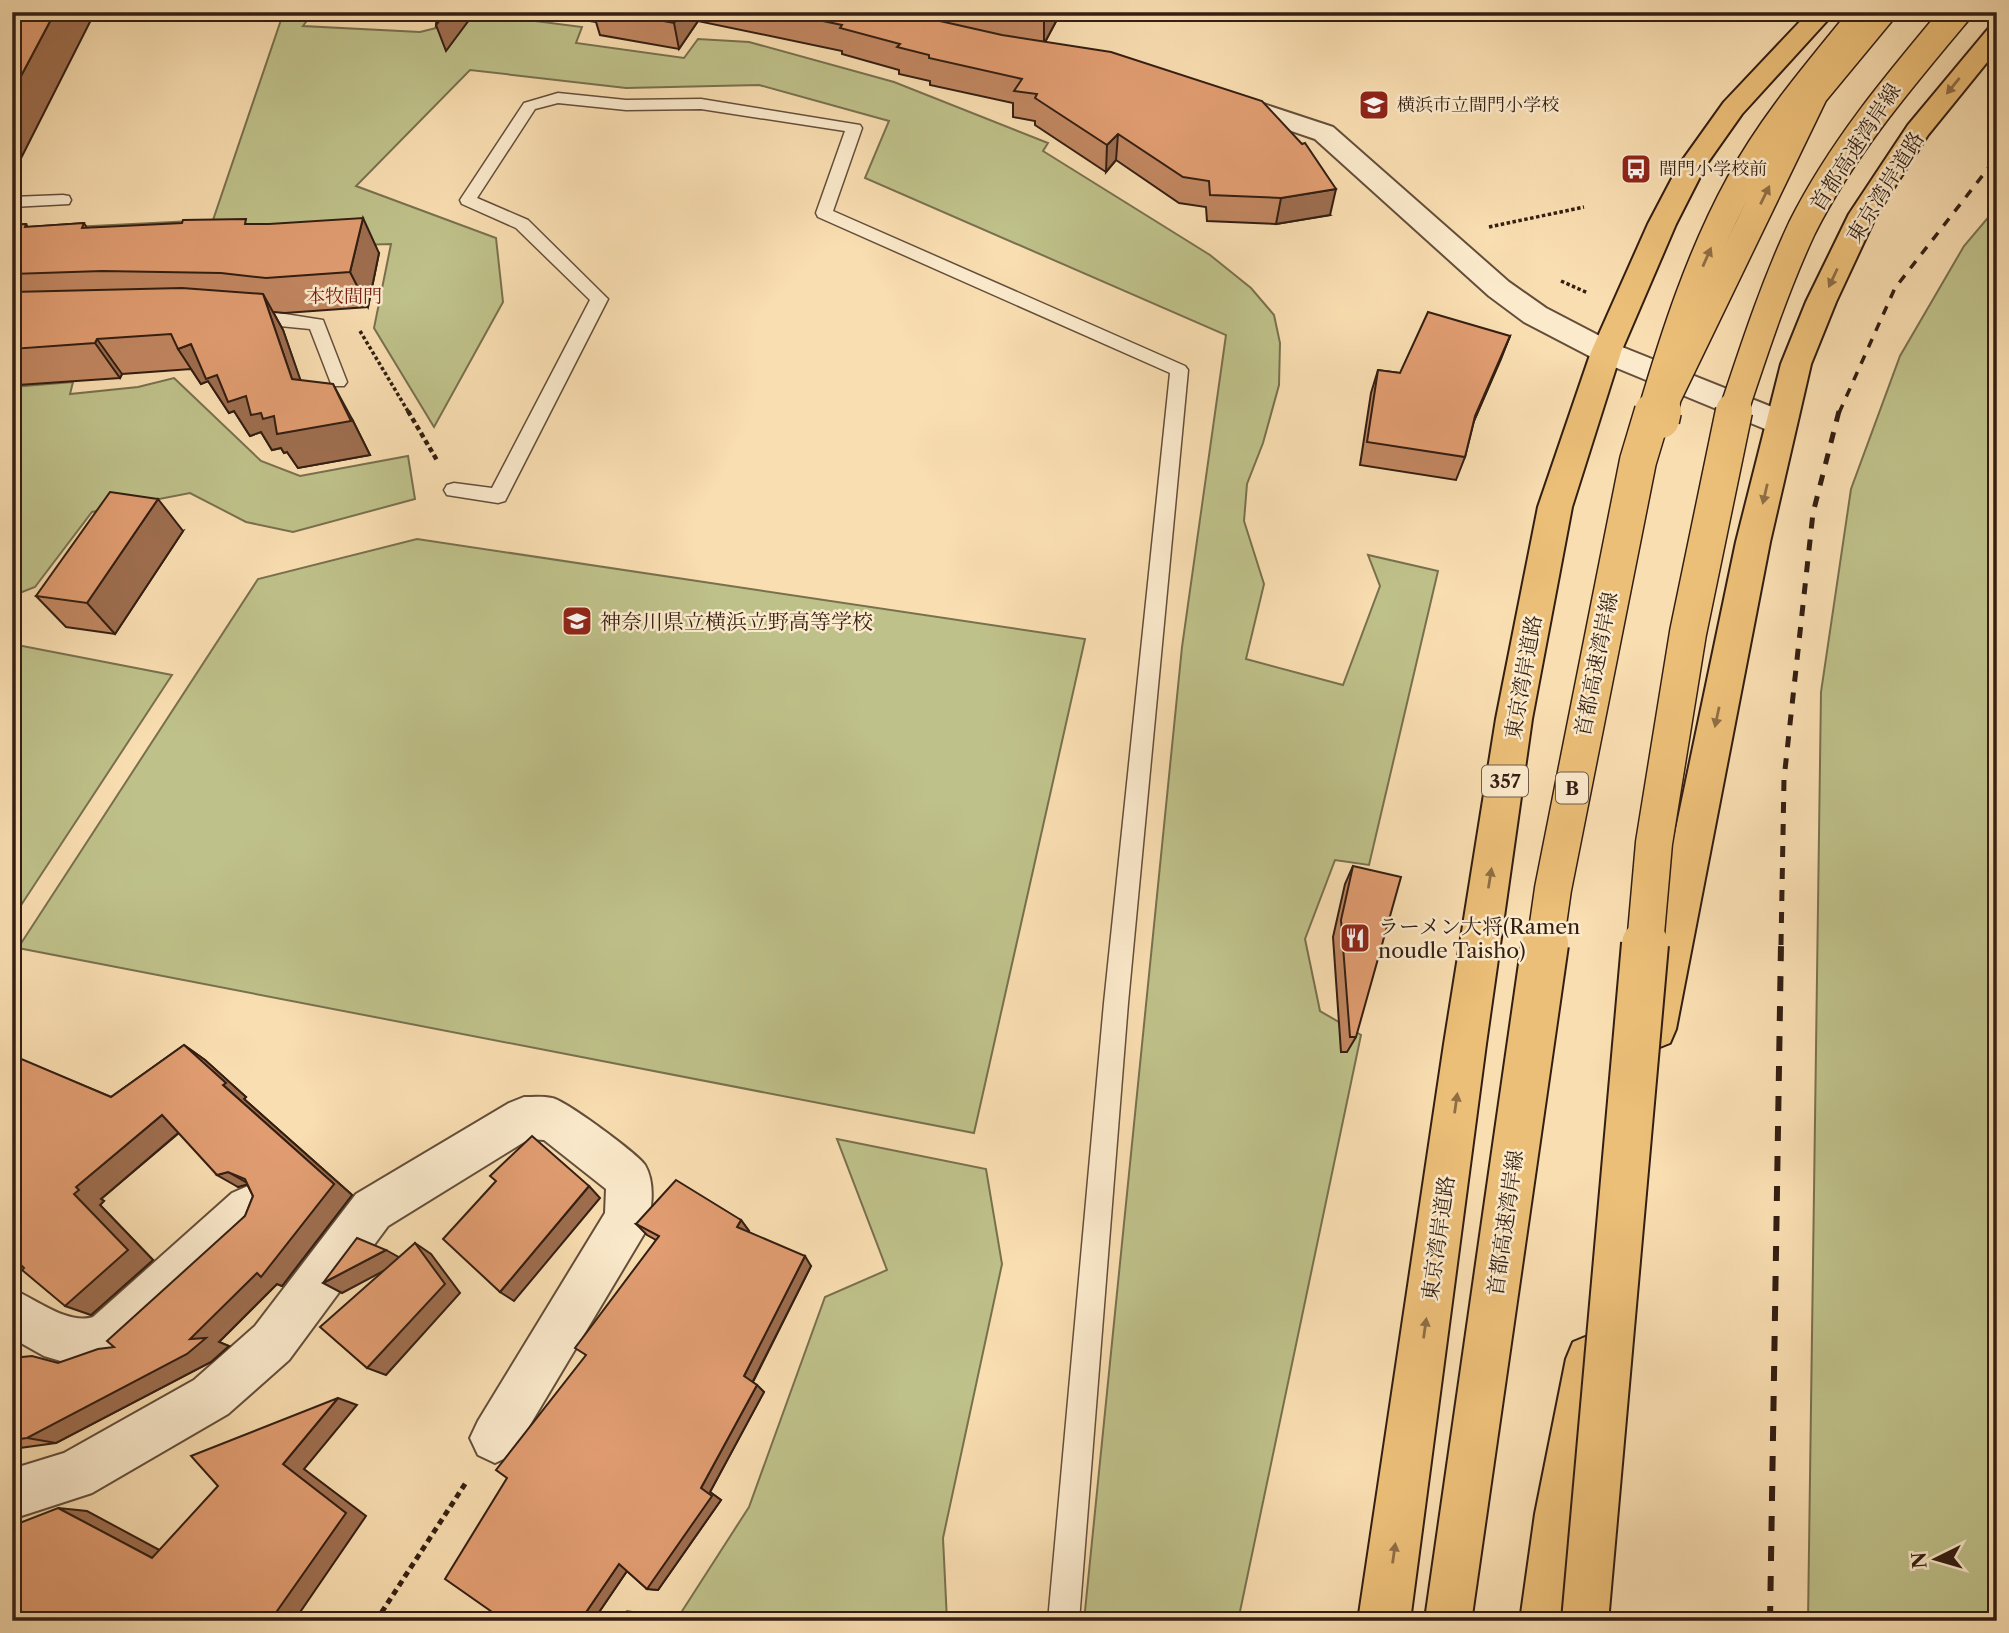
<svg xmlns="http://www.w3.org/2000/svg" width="2009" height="1633" font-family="'Libre Caslon Text','Noto Serif JP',serif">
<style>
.green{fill:#bfc18a;stroke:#79704e;stroke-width:2}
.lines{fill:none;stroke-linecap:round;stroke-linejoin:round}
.service-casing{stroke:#644e3a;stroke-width:3}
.minor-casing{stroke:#644e3a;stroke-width:4}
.trunk-casing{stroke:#331e12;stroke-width:4}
.path-far2{stroke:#331e12;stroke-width:3.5;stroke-dasharray:3.5 2.5;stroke-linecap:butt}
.path-far1{stroke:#331e12;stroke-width:4.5;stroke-dasharray:5 3.5;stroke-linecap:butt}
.path{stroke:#331e12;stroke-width:5;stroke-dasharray:6 4.5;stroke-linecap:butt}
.service{fill:#fbeacc;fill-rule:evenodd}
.minor{fill:#fbeacc;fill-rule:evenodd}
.trunk{fill:#ecbf78;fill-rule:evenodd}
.rail-far2{stroke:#331e12;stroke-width:3.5;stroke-dasharray:9 9;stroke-linecap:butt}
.rail-far1{stroke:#331e12;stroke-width:5;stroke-dasharray:11 11;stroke-linecap:butt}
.rail{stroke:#331e12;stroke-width:6;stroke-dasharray:15 15;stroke-linecap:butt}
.trunk-bridge-far1-casing{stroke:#331e12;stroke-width:31;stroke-linecap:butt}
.trunk-bridge-casing{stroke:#331e12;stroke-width:39;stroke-linecap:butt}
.motorway-bridge-far2-casing{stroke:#331e12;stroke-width:31;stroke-linecap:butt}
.motorway-bridge-far1-casing{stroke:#331e12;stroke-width:39;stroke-linecap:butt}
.motorway-bridge-casing{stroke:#331e12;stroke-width:50;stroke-linecap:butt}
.trunk-bridge-far1{stroke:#ecbf78;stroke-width:28}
.trunk-bridge{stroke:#ecbf78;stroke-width:36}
.motorway-bridge-far2{stroke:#ecbf78;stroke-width:28}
.motorway-bridge-far1{stroke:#ecbf78;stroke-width:36}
.motorway-bridge{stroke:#ecbf78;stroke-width:46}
.wall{fill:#c28761;stroke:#331e12;stroke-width:2}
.shaded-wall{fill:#9e6e4f;stroke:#331e12;stroke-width:2}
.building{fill:#e19d71;stroke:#331e12;stroke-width:2}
.oneway{fill:#906e45}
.labels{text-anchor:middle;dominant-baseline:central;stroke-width:5;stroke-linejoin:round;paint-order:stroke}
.far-poi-label{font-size:18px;fill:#331e12;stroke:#fbeacc;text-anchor:start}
.far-neighbourhood-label{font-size:19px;fill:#7a1f14;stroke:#fbeacc}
.shield{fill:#fbeacc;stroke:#6f5b4a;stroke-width:2}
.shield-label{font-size:19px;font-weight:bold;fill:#331e12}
.street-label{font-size:21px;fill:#331e12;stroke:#fbeacc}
.poi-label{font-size:21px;fill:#331e12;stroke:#fbeacc;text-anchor:start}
</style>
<rect width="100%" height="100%" fill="#f9deb1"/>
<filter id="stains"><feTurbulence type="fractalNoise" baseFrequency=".00286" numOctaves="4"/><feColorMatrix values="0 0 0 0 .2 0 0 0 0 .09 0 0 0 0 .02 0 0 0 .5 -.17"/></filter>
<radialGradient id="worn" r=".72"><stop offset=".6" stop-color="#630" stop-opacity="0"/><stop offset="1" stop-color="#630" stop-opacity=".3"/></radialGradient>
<g class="green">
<polygon points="214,12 313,12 303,26 420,32 489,15 582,27 576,43 684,58 698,39 749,42 894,82 1048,143 1043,151 1210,255 1251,288 1274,315 1280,343 1279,385 1263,443 1247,484 1244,521 1264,584 1246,659 1343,685 1380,586 1368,555 1438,571 1369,865 1335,860 1305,939 1320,1011 1361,1035 1238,1621 1084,1621 1182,647 1226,335 865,178 889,121 759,85 626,88 470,70 356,186 496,238 503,302 434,427 374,328 391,244 202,250 12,230 213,220 283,14 213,15"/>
<polygon points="1997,207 1997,1621 1808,1621 1821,692 1851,489 1900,356 1964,246"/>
<polygon points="174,378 261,461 300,476 408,456 415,499 293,532 246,522 190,493 92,512 35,587 12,596 12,387 73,382 70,394 138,387"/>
<polygon points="417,539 1085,639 974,1133 18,948 258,579"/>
<polygon points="12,644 172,675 12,919"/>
<polygon points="837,1139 986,1169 1002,1264 943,1538 947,1621 618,1621 627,1611 677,1619 749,1507 825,1297 887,1270"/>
</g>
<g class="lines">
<g class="service-casing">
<g id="service">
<polygon points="558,93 626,100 701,99 860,125 862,128 833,211 1185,366 1188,370 1128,1003 1079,1621 1048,1621 1104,1003 1170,373 818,217 816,213 845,131 701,109 626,110 558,103 535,109 477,198 528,220 608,299 505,501 498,503 447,495 444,490 447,485 454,483 492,488 590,300 516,228 462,204 460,200 524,103"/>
<polygon points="63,195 69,196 71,200 69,204 12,207 12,197"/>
<polygon points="246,312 272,312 323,320 347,382 344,386 332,386 310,329 240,322 237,318 240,314"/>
</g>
</g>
<g class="minor-casing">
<g id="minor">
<polygon points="1224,91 1333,127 1509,282 1546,308 1617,345 1792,415 1797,423 1792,431 1781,434 1770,431 1595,359 1524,322 1489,296 1315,139 1215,105 1211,99 1215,93"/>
<path d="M524 1097C533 1097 543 1096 552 1098 565 1100 638 1154 645 1165 656 1184 652 1214 644 1234L512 1455 495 1463 478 1455 470 1438 478 1421 605 1213 606 1189 544 1140 529 1139 388 1226 289 1360 228 1414 92 1493 12 1519V1469L64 1453 194 1380 255 1326 356 1194 509 1103Z"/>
<path d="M248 1186 264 1193 271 1209 264 1225 124 1354 84 1368 44 1356 12 1338V1289C36 1299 67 1325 93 1317L232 1193Z"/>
</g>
</g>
<g class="trunk-casing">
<g id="trunk">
<polygon points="1809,12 1835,12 1742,114 1706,165 1676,224 1621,352 1572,507 1532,719 1486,1044 1410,1621 1358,1621 1444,1044 1496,719 1538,507 1591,352 1648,224 1679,165 1724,102"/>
<polygon points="1997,27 1997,50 1928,135 1877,214 1836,302 1811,364 1770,542 1676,1029 1670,1043 1655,1049 1640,1043 1634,1029 1736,542 1781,364 1806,302 1849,214 1908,125 1988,29"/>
<polygon points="1590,1335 1607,1342 1614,1359 1585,1514 1572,1621 1520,1621 1535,1514 1566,1359 1573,1342"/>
</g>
</g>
<g class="path-far2">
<polyline points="1489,227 1584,207"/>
<polyline points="1561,281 1588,293"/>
<polyline points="360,331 409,413"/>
</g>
<polyline class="path-far1" points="408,411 438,462"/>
<polyline class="path" points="376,1621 467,1481"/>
<use href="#service" class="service"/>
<use href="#minor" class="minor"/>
<use href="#trunk" class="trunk"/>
<polyline class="rail-far2" points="1839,413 1895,288 1997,157"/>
<polyline class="rail-far1" points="1781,945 1784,779 1813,513 1839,411"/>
<polyline class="rail" points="1770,1621 1781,944"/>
<g class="trunk-bridge-far1-casing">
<polyline id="trunk-bridge-far1" points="1663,413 1667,397 1814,93 1881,12"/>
</g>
<g class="trunk-bridge-casing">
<polyline id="trunk-bridge" points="1661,420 1663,411"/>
</g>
<g class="motorway-bridge-far2-casing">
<g id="motorway-bridge-far2">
<path d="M1652 413C1675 335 1701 255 1740 184 1774 121 1822 67 1866 12"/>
<path d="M1733 413C1754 350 1774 288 1802 228 1842 148 1900 80 1957 12"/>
</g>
</g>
<g class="motorway-bridge-far1-casing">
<g id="motorway-bridge-far1">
<polyline points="1545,945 1553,889 1638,461 1653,411"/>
<polyline points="1645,945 1654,843 1688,633 1734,411"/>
</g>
</g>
<g class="motorway-bridge-casing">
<g id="motorway-bridge">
<polyline points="1448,1621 1545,944"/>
<polyline points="1585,1621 1645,944"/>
</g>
</g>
<use href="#trunk-bridge-far1" class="trunk-bridge-far1"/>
<use href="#trunk-bridge" class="trunk-bridge"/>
<use href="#motorway-bridge-far2" class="motorway-bridge-far2"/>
<use href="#motorway-bridge-far1" class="motorway-bridge-far1"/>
<use href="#motorway-bridge" class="motorway-bridge"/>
</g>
<g class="wall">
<polygon points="534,12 1061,12 1045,42 1330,215 1276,224 1207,221 1206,207 1179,203 1116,160 1106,172 1035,125 1035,121 1013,117 1013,103 930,85 930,81 899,74 899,70 842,54 842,51 698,21 679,49 600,35 596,22"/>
<polygon points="84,223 87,228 249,224 379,253 368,307 285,313 273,312 283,330 300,380 352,419 370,455 298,468 287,452 284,453 281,448 272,450 261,432 250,436 234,411 229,413 208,381 201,384 191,369 122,374 120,378 18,385 14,381 12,381 12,225 26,224 28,227"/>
<polygon points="1510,336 1474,421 1465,457 1456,480 1360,465 1371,393 1378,370 1400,373"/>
<polygon points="183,531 115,634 66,627 36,596"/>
<polygon points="1353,866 1356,1037 1347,1052 1341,1052 1333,937 1345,884"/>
<polygon points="184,1045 205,1060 246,1097 244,1099 352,1195 282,1286 277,1284 219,1342 229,1346 211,1362 56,1443 12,1449 12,1358 58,1363 114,1347 245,1216 253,1196 247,1184 238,1187 179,1133 101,1199 104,1201 100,1205 153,1260 91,1315 24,1268 17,1058 111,1097"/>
<polygon points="741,1220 749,1231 748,1232 811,1266 753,1382 764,1392 710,1492 721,1500 658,1590 647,1589 627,1571 593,1621 505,1621 586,1355 656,1240 647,1235 636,1224"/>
</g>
<g class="shaded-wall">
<polygon points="55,12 95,12 12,176 12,93"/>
<polygon points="446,12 475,12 446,51 436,25"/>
<polygon points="681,12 697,12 698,21 679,49 674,23"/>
<polygon points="1048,12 1061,12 1044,44 1044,18"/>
<polygon points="1118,134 1116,160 1106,172 1107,145"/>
<polygon points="1336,189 1330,215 1276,224 1281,198"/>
<polygon points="363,218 379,253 368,307 350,272"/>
<polygon points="263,294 283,330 312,413 292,379"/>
<polygon points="1510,336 1501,359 1466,439 1475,416"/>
<polygon points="97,339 122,374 120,378 95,343"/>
<polygon points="191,344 217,375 246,396 333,384 352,419 370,455 298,468 287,452 284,453 281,448 272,450 261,432 250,436 234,411 229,413 208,381 201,384 178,349"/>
<polygon points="158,499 183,531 115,634 87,603"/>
<polygon points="184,1045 205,1060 246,1097 244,1099 352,1195 282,1286 277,1284 219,1342 229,1346 211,1362 56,1443 27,1438 190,1339 334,1184 223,1085"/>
<polygon points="162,1115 184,1128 101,1199 104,1201 100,1205 153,1260 91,1315 65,1306 74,1194 76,1187"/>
<polygon points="228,1172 249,1184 238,1187 217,1175"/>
<polygon points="589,1186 600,1198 514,1301 500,1292"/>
<polygon points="741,1220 749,1231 744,1238 737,1227"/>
<polygon points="415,1243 431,1254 460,1293 386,1375 367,1368"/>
<polygon points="386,1250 404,1260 342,1293 323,1283"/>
<polygon points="805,1256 811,1266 752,1383 744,1376"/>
<polygon points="757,1385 764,1392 710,1492 721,1500 658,1590 647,1589 701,1488"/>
<polygon points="338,1398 357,1405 304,1469 366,1516 294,1621 270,1621 283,1464"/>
<polygon points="58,1508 87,1511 178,1560 152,1558"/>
<polygon points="619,1564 631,1565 593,1621 580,1621"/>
</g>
<g class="building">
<polygon points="12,12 55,12 12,93"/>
<polygon points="437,12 446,12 436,25"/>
<polygon points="613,12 681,12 674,23"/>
<polygon points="780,12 900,12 1002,35 1111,52 1262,101 1302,144 1305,143 1336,189 1281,198 1210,195 1209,181 1183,177 1118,134 1107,145 1035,98 1037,94 1014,91 1022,79 929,58 929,55 897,47 900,44 840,28 842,25"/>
<polygon points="995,12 1048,12 1044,18"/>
<polygon points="363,218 350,272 266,278 221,273 102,271 12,274 12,225 26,224 25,227 84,223 82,228 182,223 183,220 246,219 245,224 269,224"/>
<polygon points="182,288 263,294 292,379 333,384 351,421 277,434 274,416 263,419 261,413 251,415 246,396 228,402 217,375 206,379 191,344 178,349 171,334 97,339 95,343 12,349 12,292"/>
<polygon points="1428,312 1510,336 1475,416 1465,457 1367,442 1378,370 1400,373"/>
<polygon points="110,492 158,499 87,603 36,596"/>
<polygon points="1353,866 1401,877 1356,1037 1350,1037 1341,920"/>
<polygon points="184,1045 226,1083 223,1085 334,1184 261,1277 257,1273 190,1339 206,1338 187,1354 27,1438 12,1440 12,1358 32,1356 58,1363 98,1349 114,1347 107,1341 245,1216 253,1196 245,1179 228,1172 217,1175 162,1115 76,1187 79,1190 74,1194 128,1250 65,1306 22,1270 24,1268 12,1256 12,1055 111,1097"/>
<polygon points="532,1136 589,1186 500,1292 443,1239 496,1181 490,1176"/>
<polygon points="676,1180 741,1220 737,1227 805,1256 744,1376 757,1385 701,1488 712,1496 647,1589 619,1564 580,1621 505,1621 445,1579 507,1478 496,1470 586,1355 575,1348 659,1236 636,1224"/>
<polygon points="357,1238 386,1250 323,1283"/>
<polygon points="415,1243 445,1284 367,1368 320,1327"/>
<polygon points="338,1398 283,1464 346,1513 270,1621 12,1621 12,1526 58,1508 152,1558 218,1486 191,1456"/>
</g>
<defs><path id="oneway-solid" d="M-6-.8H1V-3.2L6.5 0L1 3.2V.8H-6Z" transform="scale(1.75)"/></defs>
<g class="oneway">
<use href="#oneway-solid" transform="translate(1953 86) rotate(129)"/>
<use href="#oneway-solid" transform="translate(1765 195) rotate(-64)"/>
<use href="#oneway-solid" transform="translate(1707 257) rotate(-66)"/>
<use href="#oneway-solid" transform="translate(1833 278) rotate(115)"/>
<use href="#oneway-solid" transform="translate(1765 494) rotate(103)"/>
<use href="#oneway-solid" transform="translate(1717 717) rotate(102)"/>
<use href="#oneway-solid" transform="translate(1490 878) rotate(-81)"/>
<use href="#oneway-solid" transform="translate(1456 1103) rotate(-82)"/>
<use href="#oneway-solid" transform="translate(1425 1328) rotate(-82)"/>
<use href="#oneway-solid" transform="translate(1394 1553) rotate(-82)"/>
</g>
<defs>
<g id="school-square" transform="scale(1.575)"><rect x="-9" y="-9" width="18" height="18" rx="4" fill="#8f2418" stroke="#fbeacc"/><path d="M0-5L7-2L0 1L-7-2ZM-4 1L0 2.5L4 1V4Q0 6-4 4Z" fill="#fff"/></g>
<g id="bus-square" transform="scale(1.575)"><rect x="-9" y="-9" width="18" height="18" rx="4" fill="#8f2418" stroke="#fbeacc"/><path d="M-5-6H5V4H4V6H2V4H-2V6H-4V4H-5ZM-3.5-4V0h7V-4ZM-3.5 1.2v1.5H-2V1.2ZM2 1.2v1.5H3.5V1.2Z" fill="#fff"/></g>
<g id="restaurant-square" transform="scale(1.575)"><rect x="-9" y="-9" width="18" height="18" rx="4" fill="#8f2418" stroke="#fbeacc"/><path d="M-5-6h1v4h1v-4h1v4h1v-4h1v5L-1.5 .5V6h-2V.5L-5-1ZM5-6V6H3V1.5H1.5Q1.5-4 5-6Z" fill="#fff"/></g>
</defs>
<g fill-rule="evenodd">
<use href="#school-square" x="1374" y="105"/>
<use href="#bus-square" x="1636" y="169"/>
<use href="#school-square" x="577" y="621"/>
<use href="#restaurant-square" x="1355" y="938"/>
</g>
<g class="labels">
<g class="far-poi-label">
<text x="1397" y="105">横浜市立間門小学校</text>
<text x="1659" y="169">間門小学校前</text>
</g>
<g class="far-neighbourhood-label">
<text x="344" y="296">本牧間門</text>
</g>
<g class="shield">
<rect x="1482" y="765.5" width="46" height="31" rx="5"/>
<rect x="1556" y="772.5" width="32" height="31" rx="5"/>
</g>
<g class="shield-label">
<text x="1505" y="781">357</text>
<text x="1572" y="788">B</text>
</g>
<g class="street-label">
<text transform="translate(1855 147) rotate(-57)">首都高速湾岸線</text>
<text transform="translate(1885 187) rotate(-58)">東京湾岸道路</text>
<text transform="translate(1596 664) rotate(-79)">首都高速湾岸線</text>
<text transform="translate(1523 677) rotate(-80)">東京湾岸道路</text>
<text transform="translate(1505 1223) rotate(-82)">首都高速湾岸線</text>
<text transform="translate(1438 1238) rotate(-82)">東京湾岸道路</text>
</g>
<g class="poi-label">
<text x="600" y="621">神奈川県立横浜立野高等学校</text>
<text x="1378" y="926">ラーメン大将(Ramen<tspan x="1378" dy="24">noudle Taisho)</tspan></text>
</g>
</g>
<rect width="2009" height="1633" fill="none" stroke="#f9deb1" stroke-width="42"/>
<rect x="14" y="14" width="1981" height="1605" fill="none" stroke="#331e12" stroke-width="3.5"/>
<rect x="21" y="21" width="1967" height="1591" fill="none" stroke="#331e12" stroke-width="2"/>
<g transform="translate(1936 1559) rotate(265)" stroke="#fbeacc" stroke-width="5" paint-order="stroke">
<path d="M0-5L12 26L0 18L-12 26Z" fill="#331e12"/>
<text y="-10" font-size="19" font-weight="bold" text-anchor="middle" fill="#331e12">N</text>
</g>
<rect width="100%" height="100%" filter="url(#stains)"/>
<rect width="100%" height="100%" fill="url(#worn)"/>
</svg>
